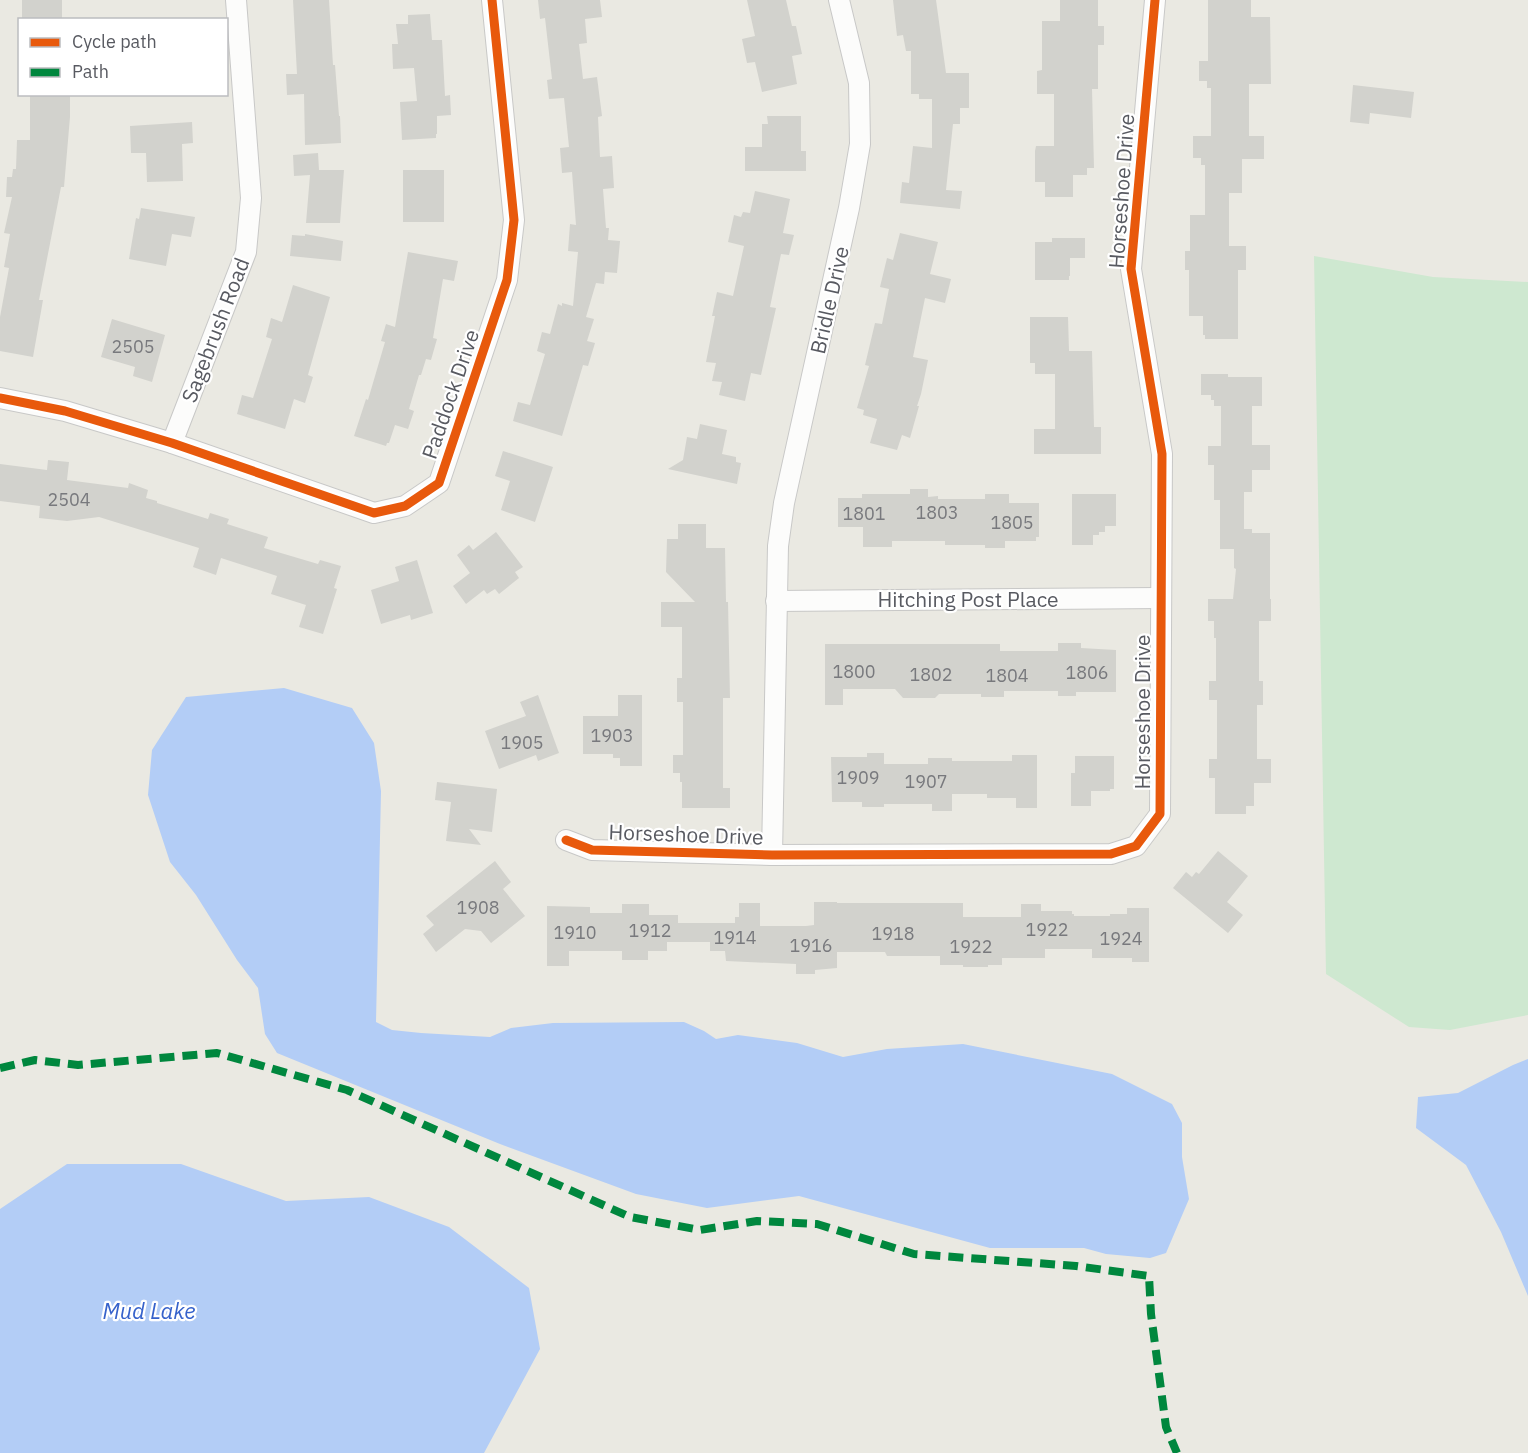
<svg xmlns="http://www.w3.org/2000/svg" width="1528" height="1453" font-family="'IBM Plex Sans',sans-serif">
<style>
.green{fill:#cee8d0}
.water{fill:#b3cdf6}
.building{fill:#d2d2cd}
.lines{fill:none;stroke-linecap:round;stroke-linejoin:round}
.minor-casing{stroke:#c8c8c7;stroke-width:22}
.minor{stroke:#fcfcfb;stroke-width:20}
.quiet{stroke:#00873e;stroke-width:8;stroke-dasharray:15 8;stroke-linecap:butt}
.cycleway-casing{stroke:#fff;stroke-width:13}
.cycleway{stroke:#e8590c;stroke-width:9}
.labels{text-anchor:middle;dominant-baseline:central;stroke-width:4.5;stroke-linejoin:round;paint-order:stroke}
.number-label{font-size:18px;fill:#78797d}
.street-label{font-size:21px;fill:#585a61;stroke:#fff}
.water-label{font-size:22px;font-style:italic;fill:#3662cb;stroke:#fff}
</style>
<rect width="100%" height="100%" fill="#eae9e2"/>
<polygon class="green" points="1314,256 1433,277 1528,282 1528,1015 1450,1030 1409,1027 1326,974"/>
<g class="water">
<polygon points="284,688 352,708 374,743 381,791 376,1022 392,1030 421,1033 490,1037 511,1028 553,1023 684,1022 704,1031 716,1039 738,1035 797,1043 843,1057 887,1049 963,1044 1112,1074 1172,1104 1182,1123 1182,1157 1189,1199 1166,1253 1150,1258 1106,1254 1084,1248 990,1248 799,1196 707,1208 636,1194 500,1144 277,1053 265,1034 258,988 237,960 196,895 170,862 148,795 152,750 186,697"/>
<polygon points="1528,1059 1528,1296 1501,1232 1466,1165 1416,1128 1418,1097 1458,1093 1513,1065"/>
<polygon points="67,1164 181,1164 286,1201 369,1197 449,1227 529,1288 540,1349 484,1453 0,1453 0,1209"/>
</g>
<g class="building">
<rect x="22" y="0" width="40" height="20"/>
<polygon points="293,0 329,0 333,65 335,65 339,116 340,116 341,143 305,145 304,94 287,95 286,74 297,74"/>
<polygon points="538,0 600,0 602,17 585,19 587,43 579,44 583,79 597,77 602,116 598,117 600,157 612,156 614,188 603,189 606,228 609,228 608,240 620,241 617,273 605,272 604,284 596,283 586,317 594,319 587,341 595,343 588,366 583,365 562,436 513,421 518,402 530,405 545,354 537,351 542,332 550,334 558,304 562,306 562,303 573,306 578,252 568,251 570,224 576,225 572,172 562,173 560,148 569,147 564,98 549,99 547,80 552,79 545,18 540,19"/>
<polygon points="747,0 786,0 792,26 796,26 802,54 792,56 797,84 762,92 755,62 747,63 742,39 755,36"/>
<polygon points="893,0 936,0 946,73 969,73 969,108 960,108 960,124 953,124 946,190 962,191 960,209 900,203 902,182 909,183 913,146 932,148 932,99 919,99 919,94 911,94 911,51 906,51 903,35 897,36"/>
<polygon points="1060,0 1098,0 1098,26 1104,26 1104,45 1098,45 1098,89 1092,89 1094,168 1087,168 1087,175 1073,175 1073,197 1045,197 1045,182 1035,182 1035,151 1036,146 1054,146 1054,94 1037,94 1037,71 1042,70 1042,21 1060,21"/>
<polygon points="1208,0 1251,0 1251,17 1270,17 1271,84 1249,84 1249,136 1264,136 1264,159 1242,159 1242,193 1229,193 1229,246 1246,246 1246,270 1238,270 1238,339 1205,339 1205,335 1203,335 1203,316 1189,316 1189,270 1185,270 1185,251 1190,251 1190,215 1205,215 1205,165 1201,165 1201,158 1193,158 1193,136 1211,136 1211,88 1207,88 1207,81 1199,81 1199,61 1208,61"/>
<polygon points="430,14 432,40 442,40 445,96 450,95 451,115 437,116 437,134 436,134 436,138 402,140 400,102 417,101 414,68 393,69 392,44 398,44 396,24 408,24 408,15"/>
<polygon points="1353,85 1414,92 1411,118 1370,113 1369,124 1350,122"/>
<polygon points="30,94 70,94 70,117 64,187 61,187 39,300 43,300 33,357 0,351 0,317 9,268 4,267 10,234 4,233 12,197 6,197 7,177 12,177 13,169 16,169 17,140 30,140"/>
<polygon points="767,116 801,116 801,151 806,151 806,171 745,171 745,147 762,147 762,124 768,124"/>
<polygon points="192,122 193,143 182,144 183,181 147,182 146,153 131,153 130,126"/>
<polygon points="318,153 319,170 344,170 340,223 306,223 310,175 294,176 293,155"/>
<rect x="403" y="170" width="41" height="52"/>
<polygon points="755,191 790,199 783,233 794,235 789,255 781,254 770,307 776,308 761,375 751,373 745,401 719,395 722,382 712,381 716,363 706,362 715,316 712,316 717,292 733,296 744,246 728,242 734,215 741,217 743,212 750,213"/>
<polygon points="141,208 195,217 191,237 172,234 166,266 129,259 136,218 139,219"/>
<polygon points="900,233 938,242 930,274 951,279 945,303 925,298 913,357 928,360 921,394 917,406 919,406 910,438 902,435 897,450 870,443 877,419 863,415 864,410 857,408 869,366 865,365 875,323 882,324 889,289 880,287 887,258 893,260"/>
<polygon points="305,234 343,241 341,261 290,256 292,235 305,236"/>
<polygon points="1052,238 1085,238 1085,258 1070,258 1070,276 1069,276 1069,280 1035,280 1035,242 1052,242"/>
<polygon points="408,252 458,261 454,281 443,279 433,338 437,339 431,360 426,359 421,375 419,375 409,409 414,411 408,429 395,425 389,443 387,443 386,446 354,436 366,399 368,400 385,342 381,341 386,324 395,327"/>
<polygon points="293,285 330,297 308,375 313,377 305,403 294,399 285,429 237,414 242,395 253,398 272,339 266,337 271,318 282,322"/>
<polygon points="1030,317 1068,317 1069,351 1092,351 1094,427 1101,427 1101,454 1034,454 1034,429 1055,429 1055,374 1035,374 1035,363 1030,363"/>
<polygon points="112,319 165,335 152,382 133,376 135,367 101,357"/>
<polygon points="1201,374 1228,374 1228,377 1262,377 1262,406 1252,406 1252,445 1270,445 1270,470 1252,470 1252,492 1244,492 1244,529 1252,529 1252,533 1270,533 1270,599 1271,599 1271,621 1259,621 1259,681 1263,681 1263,705 1257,705 1257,759 1271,759 1271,783 1254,783 1254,806 1246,806 1246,814 1215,814 1215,778 1209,778 1209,759 1217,759 1217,700 1209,700 1209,681 1216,681 1216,638 1214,638 1214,621 1208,621 1208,599 1233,599 1236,569 1234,568 1234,549 1220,549 1220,500 1214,500 1214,465 1208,465 1208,446 1221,446 1221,406 1214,406 1214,400 1211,400 1211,395 1201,395"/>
<polygon points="700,424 727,430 722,454 736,457 736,462 741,463 737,484 668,469 683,460 687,437 697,439"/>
<polygon points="503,451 553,467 535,522 501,510 510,481 495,476"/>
<polygon points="48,460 69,462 67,480 128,488 129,483 148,490 146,498 157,501 157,503 208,519 210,513 229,519 227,524 268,537 264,548 318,564 320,560 341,566 334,588 337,589 323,634 299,627 306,605 271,594 277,576 221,558 216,575 193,567 199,548 99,517 67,521 39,518 40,506 0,501 0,464 47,470"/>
<polygon points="910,489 928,489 928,497 938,496 938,499 985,499 985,494 1009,494 1009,503 1039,503 1039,537 1036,537 1036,541 1005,541 1005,548 985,548 985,545 945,545 945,541 892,541 892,547 863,547 863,527 838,527 838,498 862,498 862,494 910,494"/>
<polygon points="1072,494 1116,494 1116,526 1105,526 1105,532 1099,532 1099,535 1093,535 1093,545 1072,545"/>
<polygon points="678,524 706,524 706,548 725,548 726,602 728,602 730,698 723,698 723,788 730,788 730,808 682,808 682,782 680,782 680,773 673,773 673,755 683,755 683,702 677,702 677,678 682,678 682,627 661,627 661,602 695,602 666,572 667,539 678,539"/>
<polygon points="496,532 523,567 515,572 519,578 499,594 495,589 487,594 484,590 466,604 453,586 470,573 457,555 469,545 473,550"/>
<polygon points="417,560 433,613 411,620 410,615 381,624 371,590 399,581 395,567"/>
<polygon points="1058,643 1081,643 1081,648 1116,650 1116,692 1076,692 1076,696 1058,696 1058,691 1004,691 1004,697 981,697 981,694 939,694 935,698 903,698 895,689 843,689 843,705 825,705 825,644 1000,644 1000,651 1058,651"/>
<polygon points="538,695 559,753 538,761 536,755 499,769 485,731 526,716 520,702"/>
<polygon points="618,695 642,695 642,766 620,766 620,758 613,758 613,754 583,754 583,716 618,716"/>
<polygon points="867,753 884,753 884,764 928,764 928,758 952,758 952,761 1012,761 1012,755 1037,755 1037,808 1016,808 1016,798 987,798 987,794 952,794 952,811 932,811 932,804 884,804 884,807 862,807 862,802 832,802 831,757 867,757"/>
<polygon points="1075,756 1114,756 1114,789 1110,789 1110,791 1091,791 1091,806 1071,806 1071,773 1075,773"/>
<polygon points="437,782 497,789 492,832 469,829 481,845 446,841 451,802 435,800"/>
<polygon points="1218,851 1248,876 1227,902 1243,915 1228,933 1173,888 1186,872 1192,877 1196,872 1199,874"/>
<polygon points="495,861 511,882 503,889 525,916 491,943 481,931 465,929 436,952 423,934 434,925 426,916"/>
<polygon points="814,902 837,902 837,903 963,903 963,917 1021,917 1021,904 1041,904 1041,911 1072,911 1072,914 1074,914 1074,916 1110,916 1110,914 1127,914 1127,908 1149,908 1149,962 1132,962 1132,958 1092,958 1092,949 1045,949 1045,958 1002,958 1002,965 988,965 988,967 963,967 963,965 940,965 940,956 887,956 885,952 837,952 837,968 815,970 815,974 796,974 796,964 726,961 725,951 710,951 710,942 667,942 667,951 648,951 648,960 622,960 622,951 569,951 569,966 547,966 547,906 590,907 590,913 622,913 622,904 649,904 649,915 678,915 678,923 735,923 735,917 739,917 739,903 760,903 760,926 806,926 814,925"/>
</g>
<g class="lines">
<g class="minor-casing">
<g id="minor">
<polyline points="0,398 65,411 172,443 374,513 405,506 439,483 507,280 514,220 492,0"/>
<polyline points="172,443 246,252 251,198 236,0"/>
<polyline points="776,601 1160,598"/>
<polyline points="566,840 592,850 772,855 1111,854 1136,846 1160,814 1162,454 1131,269 1155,0"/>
<polyline points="772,855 778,546 784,503 849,208 860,144 859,83 839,0"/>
</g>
</g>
<use href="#minor" class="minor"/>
<polyline class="quiet" points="0,1068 35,1060 78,1065 217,1053 347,1090 630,1217 700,1230 757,1221 817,1224 914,1254 1076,1266 1149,1276 1151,1314 1166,1427 1177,1453"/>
<g class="cycleway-casing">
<g id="cycleway">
<polyline points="0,398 65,411 172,443 374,513 405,506 439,483 507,280 514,220 492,0"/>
<polyline points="566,840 592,850 772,855 1111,854 1136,846 1160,814 1162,454 1131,269 1155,0"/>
</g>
</g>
<use href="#cycleway" class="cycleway"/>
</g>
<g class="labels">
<g class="number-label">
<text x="133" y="346">2505</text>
<text x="69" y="499">2504</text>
<text x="937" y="512">1803</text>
<text x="864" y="513">1801</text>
<text x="1012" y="522">1805</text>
<text x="854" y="671">1800</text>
<text x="1087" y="672">1806</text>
<text x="931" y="674">1802</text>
<text x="1007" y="675">1804</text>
<text x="612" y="735">1903</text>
<text x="522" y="742">1905</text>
<text x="858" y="777">1909</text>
<text x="926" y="781">1907</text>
<text x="478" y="907">1908</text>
<text x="1047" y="929">1922</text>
<text x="650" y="930">1912</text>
<text x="575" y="932">1910</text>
<text x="893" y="933">1918</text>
<text x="735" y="937">1914</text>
<text x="1121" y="938">1924</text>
<text x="811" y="945">1916</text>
<text x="971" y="946">1922</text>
</g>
<g class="street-label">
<text transform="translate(1121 191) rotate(-86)">Horseshoe Drive</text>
<text transform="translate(829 300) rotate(-77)">Bridle Drive</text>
<text transform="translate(215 330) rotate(-69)">Sagebrush Road</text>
<text transform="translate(450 394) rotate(-71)">Paddock Drive</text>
<text x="968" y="599">Hitching Post Place</text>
<text transform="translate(1142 712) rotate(-90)">Horseshoe Drive</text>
<text transform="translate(686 834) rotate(2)">Horseshoe Drive</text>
</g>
<g class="water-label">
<text x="149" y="1310">Mud Lake</text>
</g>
</g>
<rect x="18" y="18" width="210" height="78" fill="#ffffff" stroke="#bcbdc0" stroke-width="1.5"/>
<rect x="30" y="38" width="30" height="9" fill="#e8590c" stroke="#bcbdc0" stroke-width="1.5"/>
<text x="72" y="48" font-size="18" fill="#585a61">Cycle path</text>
<rect x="30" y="68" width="30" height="9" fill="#00873e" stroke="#bcbdc0" stroke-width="1.5"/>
<text x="72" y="78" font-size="18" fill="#585a61">Path</text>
</svg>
